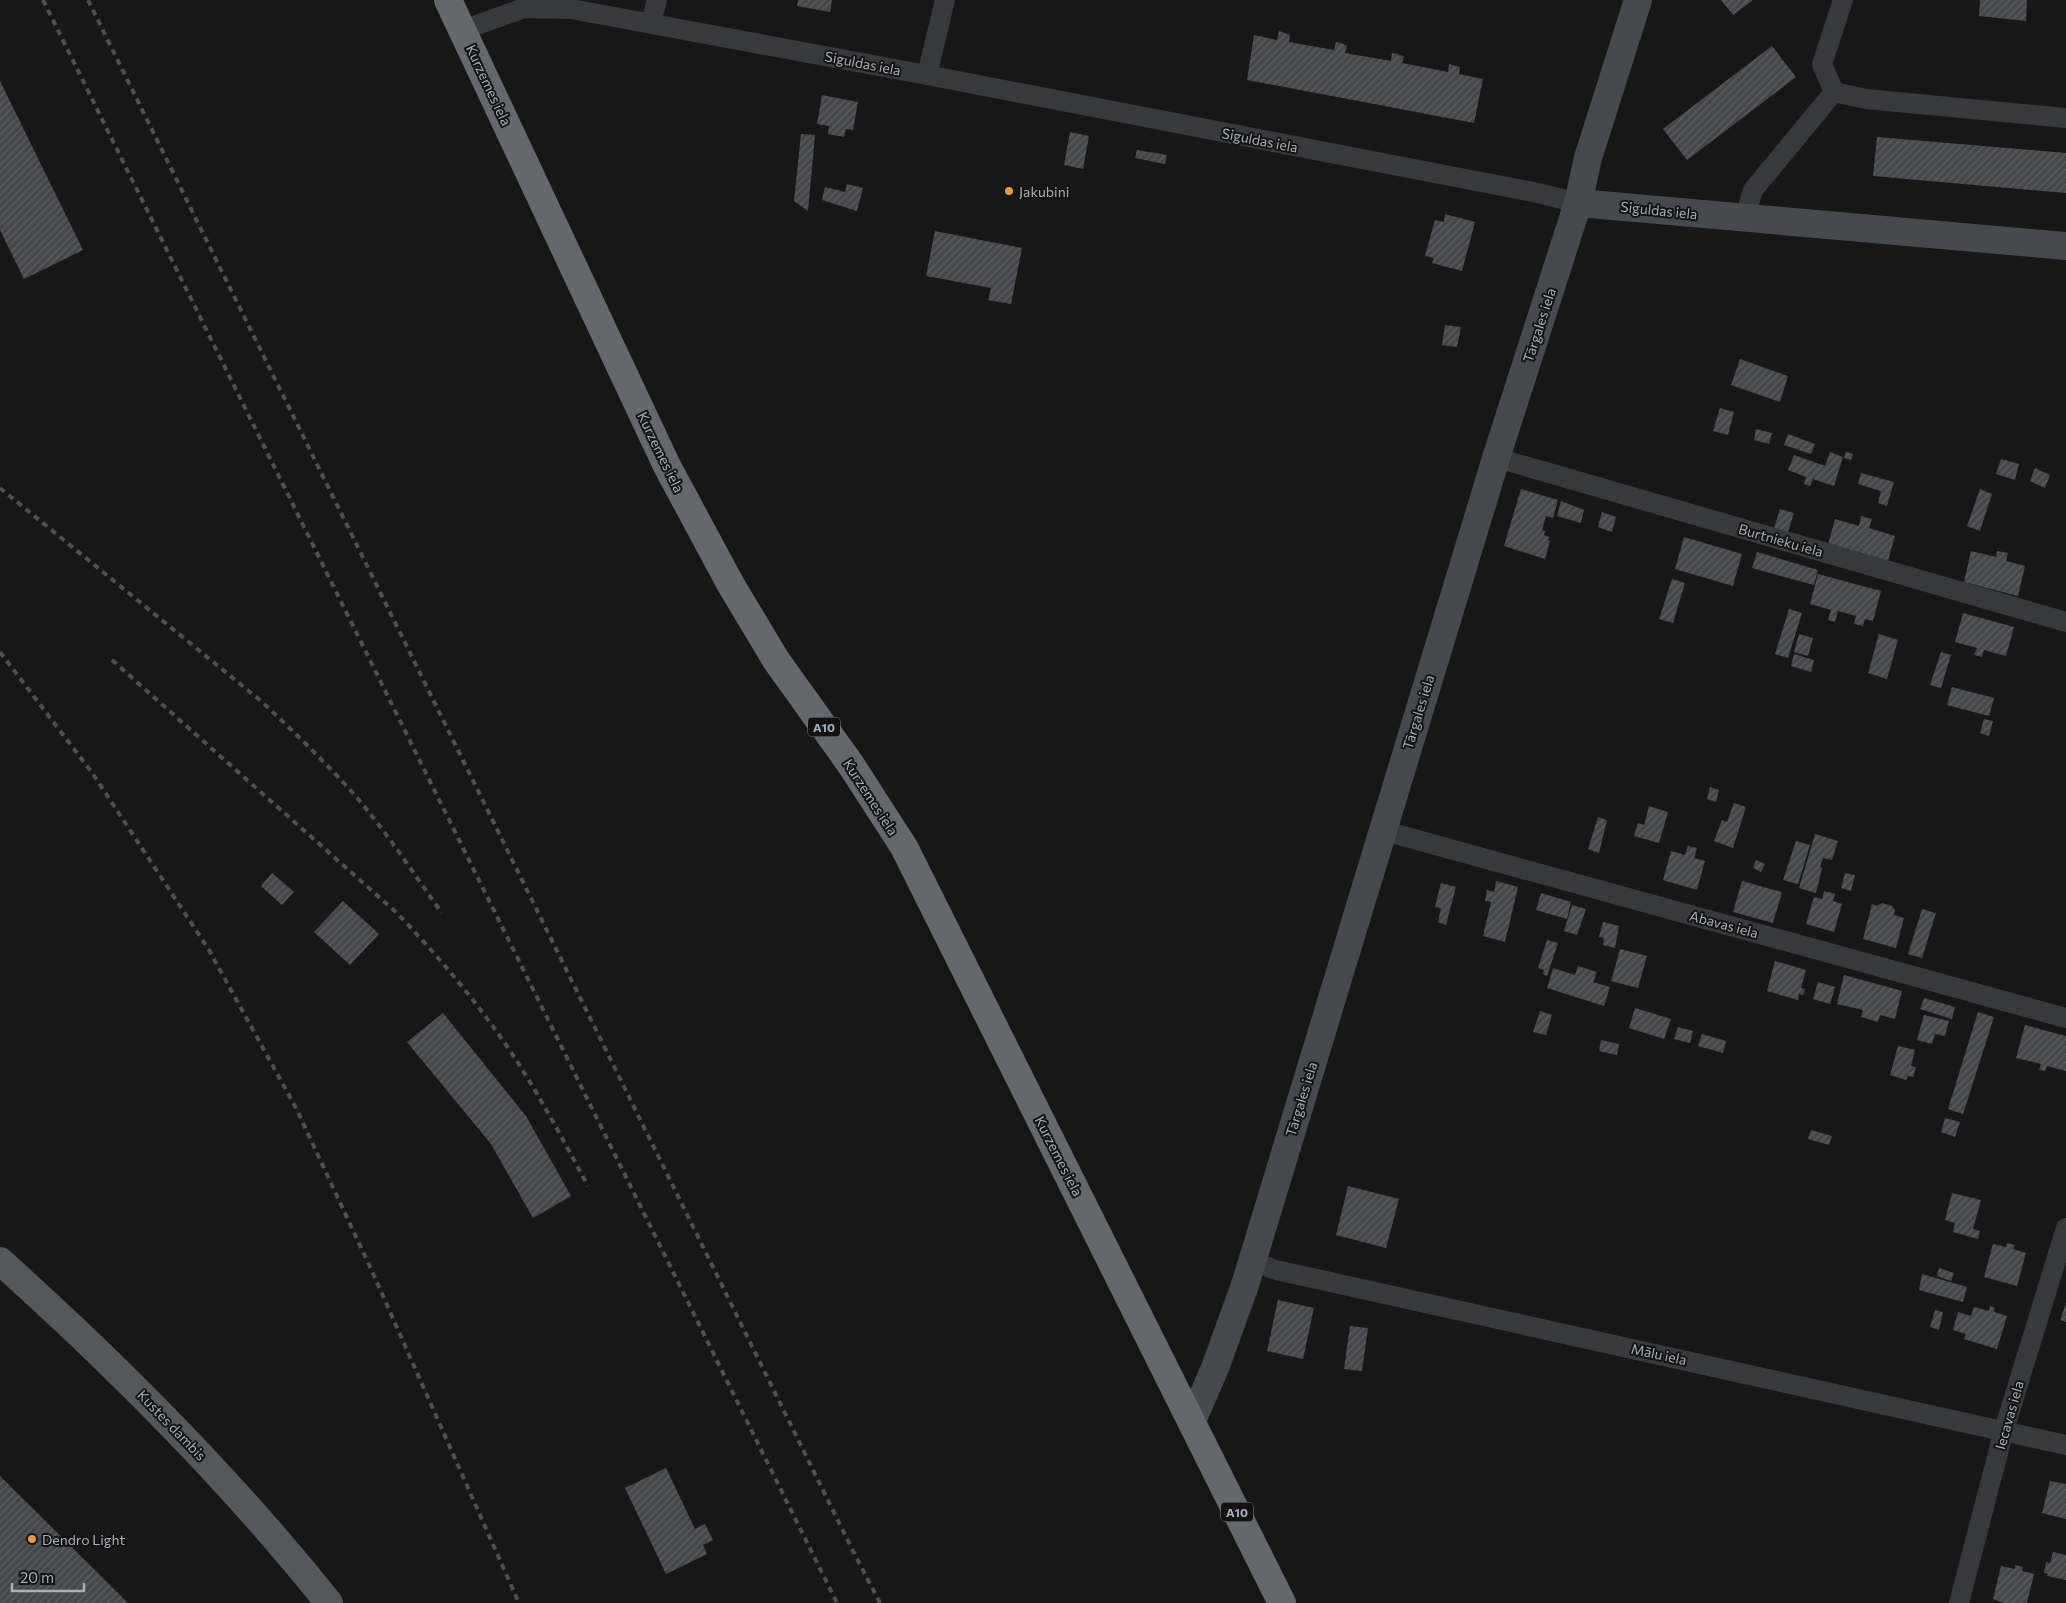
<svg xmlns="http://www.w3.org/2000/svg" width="2066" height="1603" font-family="Commissioner,sans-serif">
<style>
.building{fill:url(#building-hatch)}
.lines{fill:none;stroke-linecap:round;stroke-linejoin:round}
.street{stroke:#38393d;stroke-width:20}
.secondary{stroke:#46494d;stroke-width:28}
.primary{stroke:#54575c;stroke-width:28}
.highway{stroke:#64686e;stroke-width:28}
.rail{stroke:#4d5054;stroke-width:4;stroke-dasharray:6 5;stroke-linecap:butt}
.poi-dot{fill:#e9983e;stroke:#121213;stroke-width:2}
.labels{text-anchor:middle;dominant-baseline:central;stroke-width:4;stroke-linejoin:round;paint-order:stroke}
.shield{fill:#121213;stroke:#7c8186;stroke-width:1}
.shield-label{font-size:12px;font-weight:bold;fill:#a9b0b8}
.street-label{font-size:14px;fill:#a9b0b8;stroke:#121213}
.poi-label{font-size:14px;fill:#a9b0b8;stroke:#121213;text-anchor:start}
</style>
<defs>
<pattern id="building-hatch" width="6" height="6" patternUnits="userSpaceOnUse" patternTransform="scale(1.25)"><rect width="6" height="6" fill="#46474b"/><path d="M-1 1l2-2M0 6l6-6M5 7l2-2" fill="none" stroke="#5e5f63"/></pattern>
</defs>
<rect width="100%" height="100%" fill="#171718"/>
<g class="building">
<polygon points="798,0 832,0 830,12 797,6"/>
<polygon points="1721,0 1753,0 1733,15"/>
<polygon points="1980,0 2027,0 2026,21 1979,16"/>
<polygon points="1279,31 1290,35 1289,42 1334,50 1336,42 1341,43 1347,46 1345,53 1391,61 1392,53 1398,54 1398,55 1404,56 1402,63 1448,72 1449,64 1460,67 1459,74 1483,79 1474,123 1247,80 1254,35 1277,40"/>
<polygon points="1772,46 1796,77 1687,160 1663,129"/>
<polygon points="0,81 83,250 24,279 0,230"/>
<polygon points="822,95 858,102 853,130 846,129 844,137 828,134 829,126 817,124"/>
<polygon points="1070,132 1089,136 1083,169 1064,165"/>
<polygon points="801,134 815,135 808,211 794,201"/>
<polygon points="1877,137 2066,153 2066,193 1873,176"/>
<polygon points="1137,150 1167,155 1165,164 1135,158"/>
<polygon points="847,184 863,188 857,211 822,200 825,187 845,192"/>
<polygon points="1445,214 1475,222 1462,271 1432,263 1434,258 1425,256 1435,220 1444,222"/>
<polygon points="935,231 1022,248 1011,304 988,300 991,288 926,276"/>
<polygon points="1445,325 1461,327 1457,347 1442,345"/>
<polygon points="1740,359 1788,376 1780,402 1731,385"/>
<polygon points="1720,408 1734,412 1728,435 1713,431"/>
<polygon points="1756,429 1772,433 1769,444 1754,440"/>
<polygon points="1788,434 1815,444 1811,454 1784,445"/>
<polygon points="1830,452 1843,457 1834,486 1813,479 1810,486 1804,484 1806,477 1788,470 1794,455 1825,466"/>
<polygon points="1846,452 1853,454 1851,460 1844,458"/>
<polygon points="2001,459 2019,464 2015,480 1996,474"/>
<polygon points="2035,468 2050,475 2045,488 2030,481"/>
<polygon points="1861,473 1894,482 1887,506 1878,503 1881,491 1858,484"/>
<polygon points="1521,489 1558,500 1553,518 1546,516 1542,530 1545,531 1544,535 1549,537 1548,540 1550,541 1545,559 1504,546"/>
<polygon points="1980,489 1992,494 1980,531 1967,526"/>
<polygon points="1561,501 1584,510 1581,523 1557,516"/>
<polygon points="1780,509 1794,513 1787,535 1773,531"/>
<polygon points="1602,512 1616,517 1612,532 1598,527"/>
<polygon points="1861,516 1872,519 1869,528 1895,536 1887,564 1827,548 1835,519 1859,526"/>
<polygon points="1684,537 1742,554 1733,586 1675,569"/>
<polygon points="1971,551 1996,557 1997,551 2008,553 2006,561 2025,566 2018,596 1964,582"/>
<polygon points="1757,552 1818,570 1814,585 1752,568"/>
<polygon points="1818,574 1881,591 1873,621 1865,619 1863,626 1854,624 1856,616 1838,611 1835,622 1828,620 1831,610 1810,604"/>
<polygon points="1672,579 1685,583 1673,623 1659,619"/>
<polygon points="1789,609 1802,613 1788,658 1775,654"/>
<polygon points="1963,613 2014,627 2006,656 1984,650 1982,657 1974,655 1977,648 1955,642"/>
<polygon points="1799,634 1813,638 1808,656 1794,652"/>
<polygon points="1879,634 1898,640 1887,679 1868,673"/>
<polygon points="1941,652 1951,655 1941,688 1930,685"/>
<polygon points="1794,654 1814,660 1811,672 1791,666"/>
<polygon points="1952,687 1994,698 1989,716 1947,705"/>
<polygon points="1984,719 1993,721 1989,736 1980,733"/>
<polygon points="1710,787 1719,790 1716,802 1707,799"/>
<polygon points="1734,803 1746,807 1733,848 1714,841 1722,820 1727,822"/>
<polygon points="1649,806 1668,812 1659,843 1634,836 1638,823 1644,825"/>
<polygon points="1598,817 1607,820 1599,853 1588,849"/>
<polygon points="1815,834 1838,841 1832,860 1823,858 1820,867 1822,868 1816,893 1799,888"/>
<polygon points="1796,841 1810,845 1798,884 1783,880"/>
<polygon points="1688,846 1697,848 1694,858 1705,861 1697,890 1663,880 1671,851 1685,855"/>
<polygon points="1756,860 1765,864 1761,872 1753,868"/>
<polygon points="272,873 294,892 282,905 261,886"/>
<polygon points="1845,873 1855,875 1851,891 1841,888"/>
<polygon points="1496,881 1518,887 1505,942 1483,936 1491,902 1485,901 1487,890 1494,892"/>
<polygon points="1742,881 1782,892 1773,923 1733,912"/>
<polygon points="1441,883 1456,887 1446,925 1438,922 1441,908 1435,907"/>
<polygon points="1824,891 1835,894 1833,901 1842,904 1834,932 1806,924 1814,897 1822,899"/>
<polygon points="1541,893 1571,902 1567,919 1536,910"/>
<polygon points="343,901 379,934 350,965 314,932"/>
<polygon points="1882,903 1892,906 1895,910 1894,915 1904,918 1896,948 1863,939 1872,904 1877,906"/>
<polygon points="1572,905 1586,909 1577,935 1564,931"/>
<polygon points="1922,909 1936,913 1922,958 1908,954"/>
<polygon points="1603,922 1619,926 1615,948 1603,945 1604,938 1599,937"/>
<polygon points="1547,940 1558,943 1547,976 1543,974 1544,970 1538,968"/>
<polygon points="1620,949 1647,956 1638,988 1611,981"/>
<polygon points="1775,961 1806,970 1801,988 1805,989 1803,995 1799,994 1798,1000 1767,991"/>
<polygon points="1578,966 1597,972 1593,982 1610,987 1604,1006 1547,988 1553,968 1575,975"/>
<polygon points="1844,975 1902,991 1895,1019 1880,1015 1878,1022 1861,1017 1863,1010 1837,1004"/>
<polygon points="1818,982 1835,987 1830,1004 1813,999"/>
<polygon points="1924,998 1955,1007 1952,1019 1920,1009"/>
<polygon points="1635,1008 1671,1019 1664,1039 1629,1028"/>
<polygon points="1540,1011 1552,1015 1546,1035 1533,1032"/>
<polygon points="1978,1012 1994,1017 1963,1114 1948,1109"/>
<polygon points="443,1013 526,1116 571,1196 533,1218 491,1144 407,1042"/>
<polygon points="1924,1015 1949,1021 1945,1036 1935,1034 1932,1044 1917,1040"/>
<polygon points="2025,1025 2066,1036 2066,1071 2047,1066 2045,1071 2039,1070 2041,1064 2016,1058"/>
<polygon points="1678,1027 1693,1031 1690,1043 1674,1039"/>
<polygon points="1702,1034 1726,1041 1723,1053 1698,1046"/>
<polygon points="1601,1040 1619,1044 1617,1055 1599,1051"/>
<polygon points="1898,1046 1915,1050 1911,1066 1916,1067 1913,1077 1908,1076 1906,1080 1890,1075"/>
<polygon points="1945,1118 1960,1122 1955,1137 1941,1132"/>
<polygon points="1811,1130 1832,1136 1829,1145 1808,1139"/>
<polygon points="1348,1186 1399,1199 1386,1248 1336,1235"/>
<polygon points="1952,1193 1981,1200 1973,1229 1980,1231 1978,1239 1953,1232 1955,1223 1945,1220"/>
<polygon points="2007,1243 2015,1245 2013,1249 2026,1253 2017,1286 1984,1277 1993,1244 2006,1247"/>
<polygon points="1939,1268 1954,1273 1951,1281 1937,1276"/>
<polygon points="1922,1274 1967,1287 1963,1302 1919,1290"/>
<polygon points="1278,1300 1314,1308 1303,1359 1267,1351"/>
<polygon points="2066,1303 2066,1322 2060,1320"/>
<polygon points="1990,1306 1995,1308 1994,1312 2007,1316 1997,1349 1964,1339 1966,1334 1953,1330 1958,1312 1971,1316 1974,1307 1989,1311"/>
<polygon points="1935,1310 1943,1312 1939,1330 1930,1327"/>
<polygon points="1350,1326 1368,1328 1362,1371 1344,1369"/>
<polygon points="666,1468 695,1529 705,1524 713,1540 703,1545 707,1554 666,1574 625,1488"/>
<polygon points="0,1476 128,1603 0,1603"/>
<polygon points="2050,1481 2066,1484 2066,1519 2042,1513"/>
<polygon points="2053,1552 2066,1555 2066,1580 2047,1576 2048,1574 2044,1573 2046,1562 2050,1563"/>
<polygon points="2015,1565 2023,1567 2022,1571 2034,1574 2027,1603 2004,1603 1993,1599 2001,1566 2015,1569"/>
</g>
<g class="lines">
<g class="street">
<polyline points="651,23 657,0"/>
<polyline points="463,30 524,8 571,9 927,75 1538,193 1578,203"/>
<polyline points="927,75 945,0"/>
<polyline points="1834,92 1822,64 1843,0"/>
<polyline points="1744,219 1753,190 1834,92 1866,99 2066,118"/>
<polyline points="1497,455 1511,462 2066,622"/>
<polyline points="1381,830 2066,1018"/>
<polyline points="1252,1261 1276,1270 2066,1445"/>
<polyline points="1959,1603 2004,1430 2066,1228"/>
</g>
<g class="secondary">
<polyline points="1578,203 2066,246"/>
<polyline points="1192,1421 1215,1368 1245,1285 1497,455 1578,203 1588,158 1638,0"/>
</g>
<path class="primary" d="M0 1261C118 1367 230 1479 329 1603"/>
<polyline class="highway" points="448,0 667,466 731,585 776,660 851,765 904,847 1282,1603"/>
<g class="rail">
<polyline points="43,0 837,1603"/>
<polyline points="88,0 855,1555 880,1603"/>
<path d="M0 488 261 701C293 731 324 761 353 793 386 831 413 873 442 913"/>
<polyline points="0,652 93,774 209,950 296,1108 371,1269 519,1603"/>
<path d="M112 660 397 913C436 954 472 996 504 1042 536 1088 562 1138 588 1186"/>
</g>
</g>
<g class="poi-dot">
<circle cx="1009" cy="191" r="5"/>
<circle cx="32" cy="1539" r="5"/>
</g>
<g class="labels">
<g class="shield">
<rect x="808" y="717.5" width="32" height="19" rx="4"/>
<rect x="1221" y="1502.5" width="32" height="19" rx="4"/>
</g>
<g class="shield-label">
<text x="824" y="727">A10</text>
<text x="1237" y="1512">A10</text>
</g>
<g class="street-label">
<text transform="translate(863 63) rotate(11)">Siguldas iela</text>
<text transform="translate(489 85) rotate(65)">Kurzemes iela</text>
<text transform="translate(1260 140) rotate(11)">Siguldas iela</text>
<text transform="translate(1659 210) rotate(6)">Siguldas iela</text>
<text transform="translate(1539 325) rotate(-72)">Tārgales iela</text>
<text transform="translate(661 452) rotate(64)">Kurzemes iela</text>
<text transform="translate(1781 540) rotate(16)">Burtnieku iela</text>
<text transform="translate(1418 712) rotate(-73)">Tārgales iela</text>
<text transform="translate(871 797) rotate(57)">Kurzemes iela</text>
<text transform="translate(1724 924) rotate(15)">Abavas iela</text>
<text transform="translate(1301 1099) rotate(-73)">Tārgales iela</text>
<text transform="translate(1059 1156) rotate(63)">Kurzemes iela</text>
<text transform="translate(1659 1354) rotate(12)">Mālu iela</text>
<text transform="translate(2009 1415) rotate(-74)">Iecavas iela</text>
<text transform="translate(172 1425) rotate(46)">Kustes dambis</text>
</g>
<g class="poi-label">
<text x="1019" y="191">Jakubini</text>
<text x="42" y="1539">Dendro Light</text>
</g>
</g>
<path d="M12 1583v8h72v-8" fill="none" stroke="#a9b0b8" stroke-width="2.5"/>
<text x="20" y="1583" font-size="15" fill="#a9b0b8" stroke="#121213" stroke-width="4" paint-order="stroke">20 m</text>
</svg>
